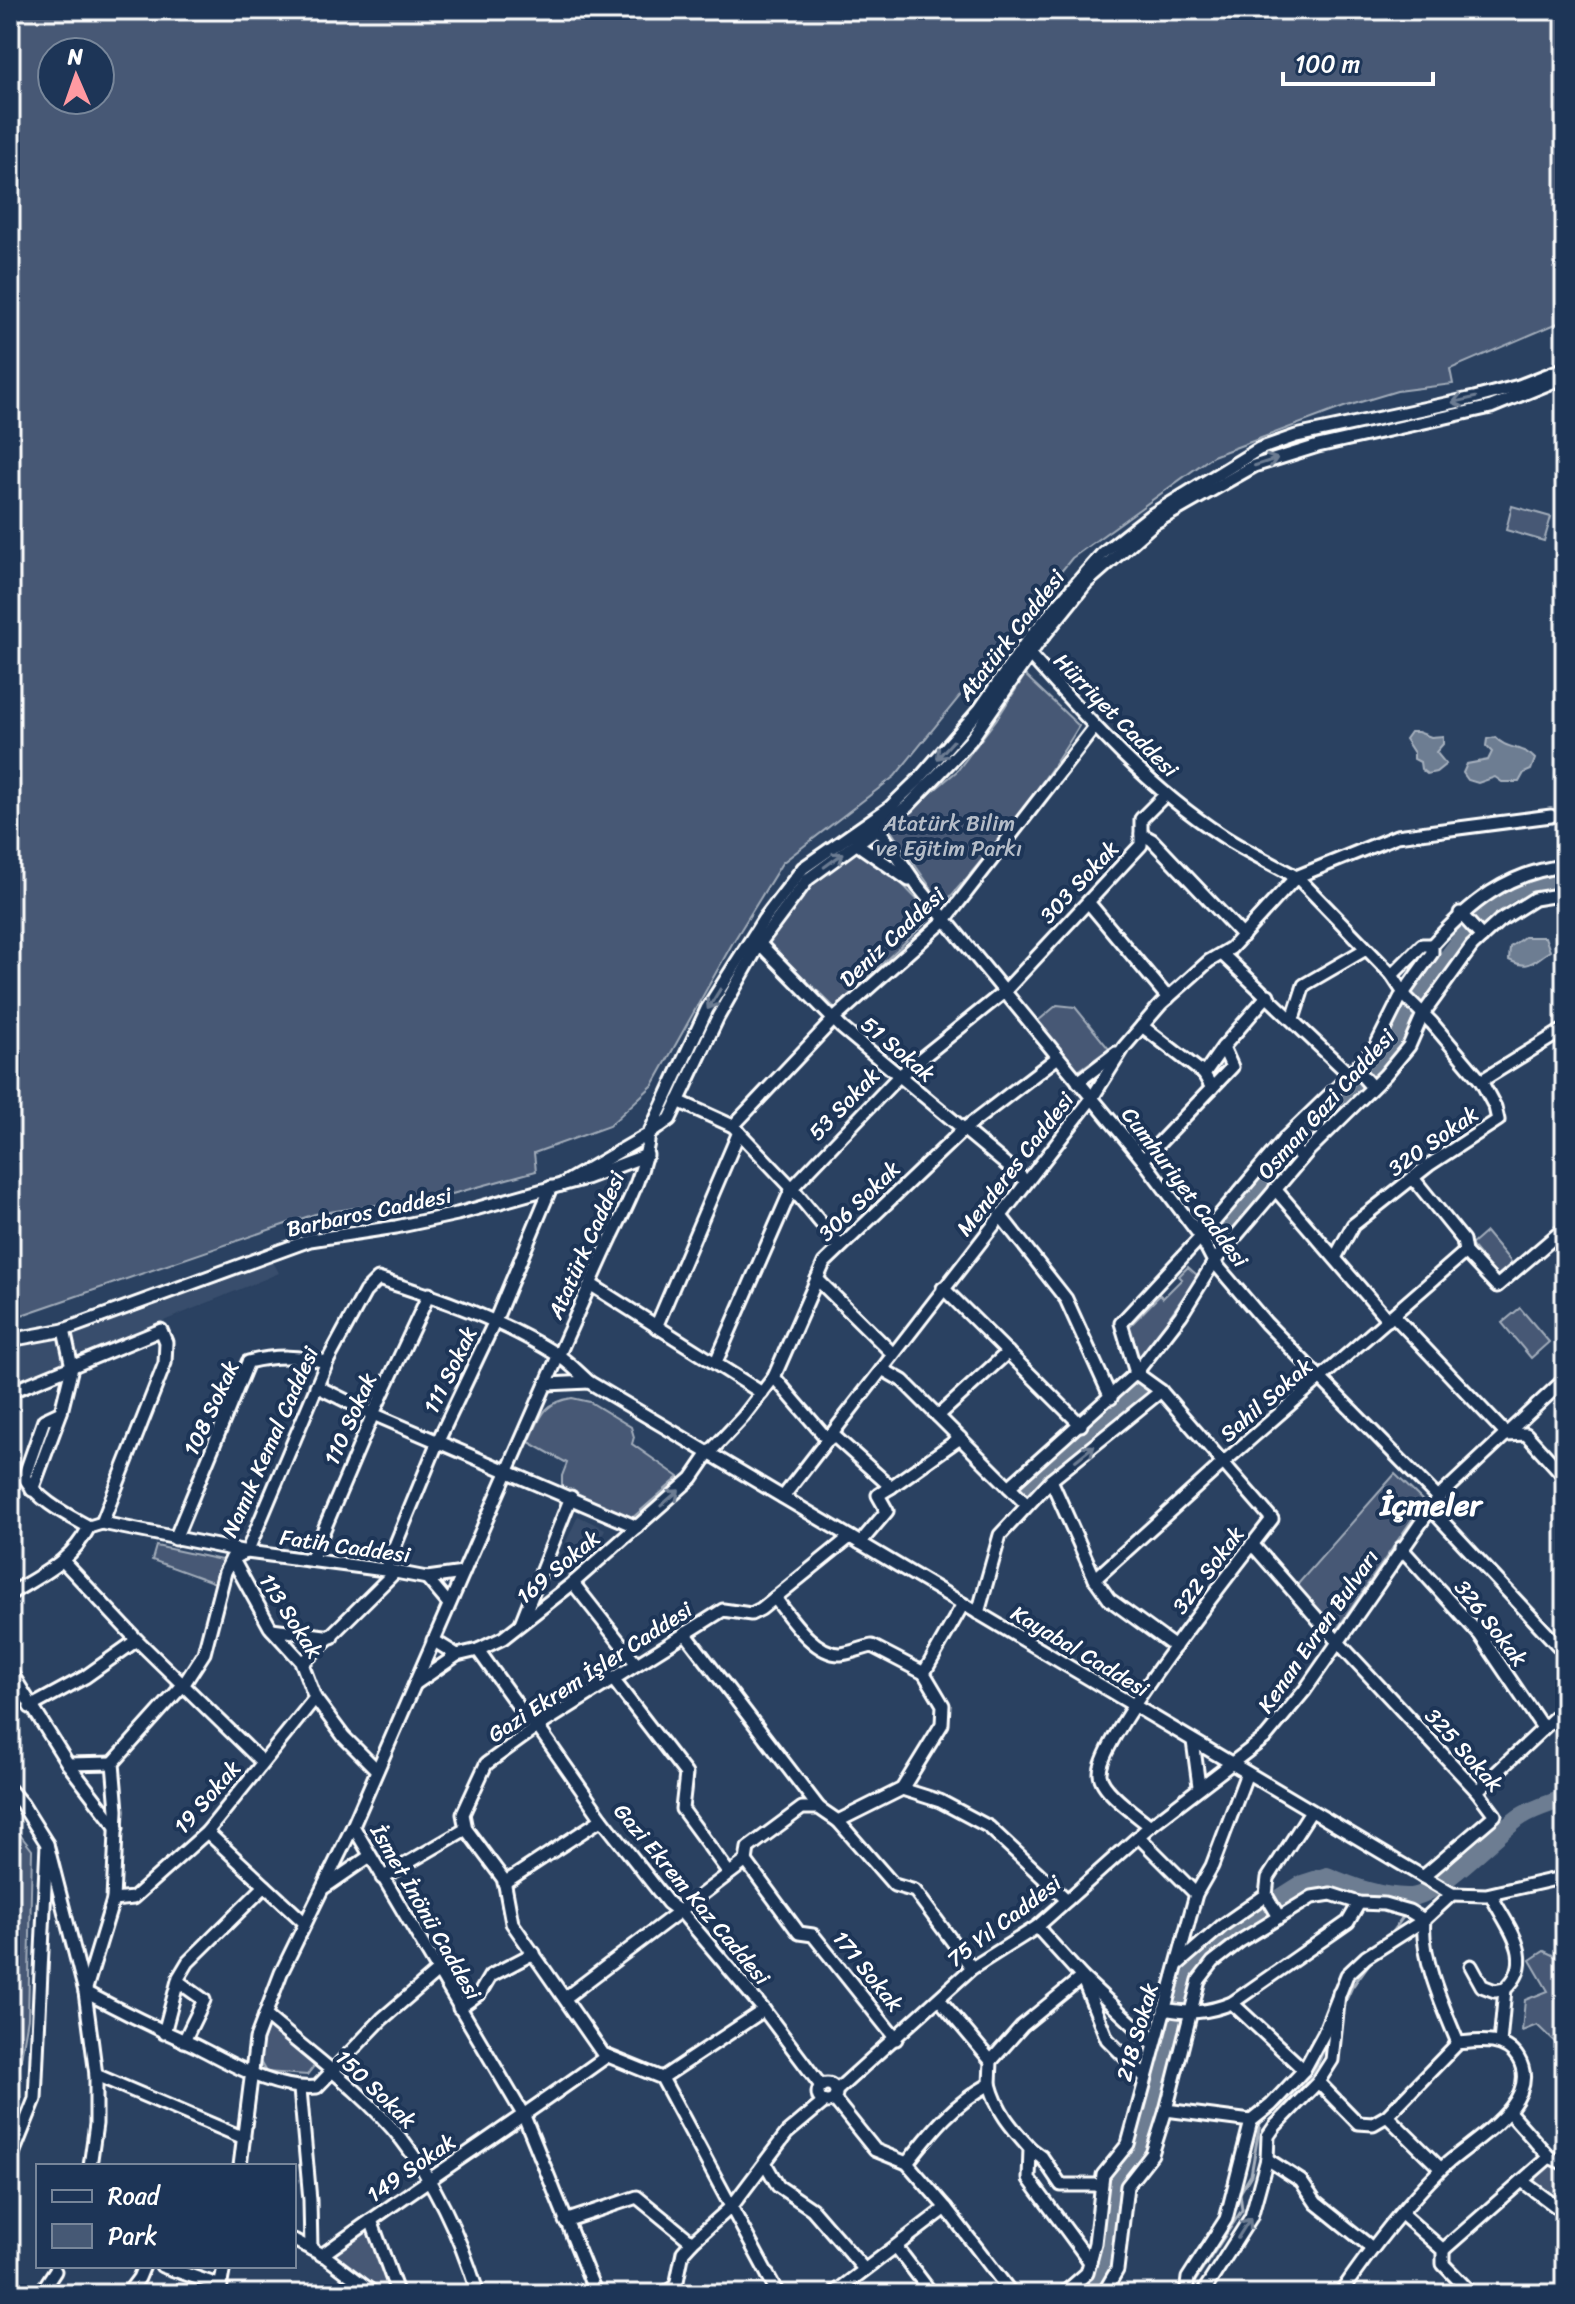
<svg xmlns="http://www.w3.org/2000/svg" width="1575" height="2304" font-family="Sriracha,sans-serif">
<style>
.built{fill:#394e6c}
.green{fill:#465975;stroke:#a2acba;stroke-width:2;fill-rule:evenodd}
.water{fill:#6d7d92;stroke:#a7b1be;stroke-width:2}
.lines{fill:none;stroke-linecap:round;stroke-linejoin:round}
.stream{stroke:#a7b1be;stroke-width:3}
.river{stroke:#6d7d92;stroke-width:18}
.minor-casing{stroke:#fff;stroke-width:17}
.minor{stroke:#1d3557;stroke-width:11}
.oneway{stroke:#6c7c92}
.labels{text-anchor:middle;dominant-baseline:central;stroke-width:8;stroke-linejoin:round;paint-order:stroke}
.street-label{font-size:22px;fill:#fff;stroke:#1d3557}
.park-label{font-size:22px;fill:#b5bdc8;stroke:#1d3557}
.district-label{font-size:30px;font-weight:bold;fill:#fff;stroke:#1d3557}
</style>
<rect width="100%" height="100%" fill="#2a4161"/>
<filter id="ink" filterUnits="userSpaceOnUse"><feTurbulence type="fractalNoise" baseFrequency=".0125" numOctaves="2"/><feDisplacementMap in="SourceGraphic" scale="16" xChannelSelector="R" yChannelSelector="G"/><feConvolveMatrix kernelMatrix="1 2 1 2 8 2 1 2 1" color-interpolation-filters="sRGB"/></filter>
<g filter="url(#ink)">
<g class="built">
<polygon points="273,1262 279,1273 10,1385 10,1350 132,1315"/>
<polygon points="578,1516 605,1529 597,1546 593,1544 589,1553 566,1542"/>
</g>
<g class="green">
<path d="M10 10H1565V320L1450 369 1453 384 1397 391 1344 407 1213 456 1072 558 895 776 782 863 732 944 653 1085 609 1126 534 1153 536 1171 452 1194 315 1214 10 1319ZM52 52H100V100H52Z"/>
<polygon points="1512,506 1551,517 1544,541 1506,530"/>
<path d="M1025 675 1079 726C1040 791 993 849 943 905L889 828 957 771 999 716Z"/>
<polygon points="858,851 899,881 933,916 835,1008 767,942 809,886"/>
<polygon points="1057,1005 1075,1007 1109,1049 1078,1071 1038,1021"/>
<polygon points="1486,1232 1512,1263 1497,1276 1471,1245"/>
<polygon points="1188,1267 1198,1276 1168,1319 1171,1322 1167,1327 1164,1325 1154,1338 1156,1341 1138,1364 1126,1330 1160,1295 1163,1298 1182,1279 1179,1276"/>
<polygon points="1520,1308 1549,1342 1531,1358 1502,1323"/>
<path d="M572 1398 590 1402 631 1427 634 1437 632 1444 679 1477 631 1519 567 1491 562 1486V1476L567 1463 529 1442C541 1417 542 1403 572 1398Z"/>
<polygon points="1395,1474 1424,1502 1337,1629 1297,1585"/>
<polygon points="156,1546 226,1561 218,1584 152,1560"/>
<polygon points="10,1822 32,1850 28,2018 10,2121"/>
<polygon points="1544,1951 1565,1961 1565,2052 1537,2025 1522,2031 1525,2000 1548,1991 1530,1960"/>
<polygon points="268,2025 314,2066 307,2075 266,2072 258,2058"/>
<polygon points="1549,2157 1565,2164 1565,2213 1522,2181"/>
<polygon points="368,2229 390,2290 386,2294 332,2254"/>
</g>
<g class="water">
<polygon points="1410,732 1418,732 1431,737 1443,736 1443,744 1436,752 1446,764 1436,772 1427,774 1421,769 1420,762 1414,759 1414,753 1405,739"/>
<path d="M1495 737C1506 750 1524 746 1535 759L1531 770 1524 773 1519 782H1502L1495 777 1478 783 1468 780 1463 773 1467 764 1488 760 1492 752 1486 746 1487 739Z"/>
<path d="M1524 937H1545L1550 951C1533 961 1530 971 1509 960L1510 947Z"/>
</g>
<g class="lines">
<g class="stream">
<polyline points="1413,1903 1419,1895"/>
<polyline points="1387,1939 1403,1917"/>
<polyline points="1342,2009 1352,1987 1373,1958"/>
<polyline points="1192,2294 1193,2284 1242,2210 1240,2193 1251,2175 1260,2123 1296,2093 1313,2075 1330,2035"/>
</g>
<g class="river">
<polyline points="1220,1234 1276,1162 1388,1054 1402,1019 1481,913 1511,892 1565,879"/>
<polyline points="1023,1489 1145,1388"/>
<path d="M1086 2294C1118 2269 1104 2221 1114 2186 1119 2168 1135 2156 1143 2138L1186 1976 1196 1961 1211 1942 1302 1884 1327 1876C1353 1887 1382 1898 1411 1897 1438 1896 1494 1835 1520 1817 1533 1808 1550 1804 1565 1798"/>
</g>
<g class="minor-casing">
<g id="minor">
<path d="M1030 655C1088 720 1147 787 1221 835 1245 851 1272 863 1296 877"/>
<polyline points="876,825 917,885 1143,1160 1201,1237 1214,1262 1266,1323 1438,1498"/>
<polyline points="1141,834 1152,840 1243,936"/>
<polyline points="857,837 857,844 909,880"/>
<polyline points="1298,878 1392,975 1407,998 1432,1023 1481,1081 1495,1107 1498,1120 1429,1165 1353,1225 1336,1256"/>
<polyline points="1088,902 1168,998"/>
<polyline points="1460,913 1482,937"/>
<polyline points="756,940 842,1028 1026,1181"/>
<polyline points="1222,954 1350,1075"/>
<polyline points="1392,975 1422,945 1432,945"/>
<polyline points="1293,1019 1304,985 1366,949"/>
<polyline points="1142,1026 1204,1074"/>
<polyline points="1356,1069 1372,1087"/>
<polyline points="1481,1081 1560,1032 1565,1033"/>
<polyline points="1078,1082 1116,1053"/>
<polyline points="1212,1088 1204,1074 1223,1047 1268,995"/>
<polyline points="678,1101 733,1126 792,1188 840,1246"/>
<polyline points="733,1126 835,1018 945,920 1094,728"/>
<polyline points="1284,1139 1302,1158"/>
<polyline points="1143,1160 1232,1067 1223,1047"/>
<polyline points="1413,1178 1463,1240 1465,1252 1497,1286 1565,1228"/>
<polyline points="561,1185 649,1134 707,1009 764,919 803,868 889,808 918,780 980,709 1029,638 1103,553 1150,516 1259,449 1296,436 1474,398 1519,386 1565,368"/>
<polyline points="1275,1189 1388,1320"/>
<polyline points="1000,1215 1066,1299 1111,1398"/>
<polyline points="817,1279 893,1354"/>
<polyline points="590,1284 762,1393"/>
<polyline points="943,1288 1081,1425"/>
<polyline points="1393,1315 1507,1435 1526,1434 1565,1477"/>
<polyline points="656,1327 739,1132"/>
<polyline points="10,1340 64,1330 310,1240 396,1227 457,1214 586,1178 647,1155"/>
<polyline points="716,1362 792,1188 898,1077 1004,992 1141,845 1141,819 1166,794"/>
<polyline points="882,1369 903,1381 1026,1504"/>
<polyline points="774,1377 828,1440"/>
<polyline points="547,1384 589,1382"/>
<polyline points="316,1386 373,1414 637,1527"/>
<polyline points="10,1392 161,1330 166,1342 165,1363 102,1523"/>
<path d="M61 1412 44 1420 24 1477C40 1502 64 1513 89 1527L102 1523 247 1552 385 1570 427 1578 463 1573"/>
<polyline points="938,1416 1008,1352"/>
<polyline points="832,1434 891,1487 878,1495 887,1511 860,1543"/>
<polyline points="1051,1480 1095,1579 1109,1599 1175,1647"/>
<polyline points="891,1487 960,1438"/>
<polyline points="1009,1487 1136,1373 1181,1315 1214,1262 1229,1244 1309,1150 1385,1075 1409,1046 1423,1014 1472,946 1499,921 1534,899 1565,894"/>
<polyline points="32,1490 61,1412 72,1367 64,1330"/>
<polyline points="783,1497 1092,1098 1124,1047 1161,1004 1209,961 1231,948 1296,877 1397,836 1551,816"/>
<polyline points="1430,1508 1565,1653"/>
<path d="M175 1539 248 1362C276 1355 299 1356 327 1362"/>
<polyline points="1252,1544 1338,1642 1477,1791 1495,1815 1423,1877"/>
<polyline points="1401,1548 1480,1635 1543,1728"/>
<polyline points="232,1558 270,1627 301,1661 315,1698 344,1737 377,1770"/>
<polyline points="311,1560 373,1414 429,1294"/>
<polyline points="63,1561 137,1640 262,1762"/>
<polyline points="385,1570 438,1441 495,1321 551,1187"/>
<polyline points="427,1578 448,1603"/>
<polyline points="1095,1579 1224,1462 1465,1252"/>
<polyline points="573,1583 636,1663"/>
<path d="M10 1594C42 1574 71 1562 89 1527"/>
<path d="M775 1598C790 1617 814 1655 841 1654 851 1653 862 1648 872 1646L924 1673"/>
<path d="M978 1613 1000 1535 1051 1480 1161 1391 1136 1373 1121 1323 1201 1237 1286 1137 1350 1075 1376 1046 1400 998 1432 953V945C1469 904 1507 872 1565 866"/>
<polyline points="521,1623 571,1497"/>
<polyline points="272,1629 332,1637"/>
<polyline points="685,1633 819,1808"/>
<polyline points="433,1640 457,1655"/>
<polyline points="478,1650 528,1720 540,1730 602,1819 668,1903 683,1914 764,2010 821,2086"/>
<polyline points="302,1664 395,1572"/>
<polyline points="10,1671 68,1764 113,1763"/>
<polyline points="612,1678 686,1774 682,1809 729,1873"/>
<polyline points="415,1684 457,1655 478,1650 503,1638 573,1583 692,1478 709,1453 743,1417 774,1377 824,1263 964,1129 1058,1057"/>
<polyline points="30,1707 85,1677 137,1640"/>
<polyline points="1193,1741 1199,1786"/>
<polyline points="68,1764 117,1828"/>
<polyline points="902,1789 940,1801 989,1827 1067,1900"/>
<polyline points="10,1790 22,1804 47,1844 35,2099 10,2161"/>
<polyline points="1477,1791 1565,1708"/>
<polyline points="838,1821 894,1885 915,1891 972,1968"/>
<path d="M1150 1826C1137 1815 1101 1791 1100 1774 1098 1738 1243 1557 1272 1519L1161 1391"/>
<polyline points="207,1832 305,1923"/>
<polyline points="1139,1837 1196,1894"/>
<path d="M47 1844 85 1992C121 2011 158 2029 196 2046 232 2064 275 2091 317 2087L382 2019 439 1970"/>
<polyline points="746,1861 799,1933 813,1935 896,2039"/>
<polyline points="382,1878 466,1829"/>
<polyline points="504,1883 602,1819"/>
<polyline points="325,1887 370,1856"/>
<polyline points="113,1900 133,1898 207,1832 315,1698"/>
<polyline points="1279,1917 1266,1895 1268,1878 1311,1811"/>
<polyline points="1037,1927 1082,1977 1154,2044"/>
<polyline points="1178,1964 1223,1925 1266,1895"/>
<path d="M1471 1966 1482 1986 1495 1991 1505 1989C1537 1961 1509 1929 1493 1899"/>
<polyline points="179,1982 204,2000 184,2041"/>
<polyline points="565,1998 746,1861 748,1848 802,1808 819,1808 838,1821 902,1789 942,1724 943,1705 924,1673 963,1604"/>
<polyline points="939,1999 991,2061"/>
<polyline points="1232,2003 1304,2070"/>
<polyline points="459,2008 480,1993 490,1976 534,1953"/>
<path d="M1164 2009C1189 2014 1207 2013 1232 2003L1348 1922 1359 1903"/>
<path d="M265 2015C311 2055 364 2092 402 2140 437 2185 461 2240 478 2294"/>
<polyline points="164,2033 179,1977 188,1962 265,1886"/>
<polyline points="1500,2043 1505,1989"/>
<polyline points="96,2075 244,2138"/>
<polyline points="662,2078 764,2010"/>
<polyline points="1318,2082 1358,2123 1373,2124 1387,2116 1458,2043"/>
<circle cx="827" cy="2093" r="9"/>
<path d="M990 2084C997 2111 1011 2127 1030 2148L1029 2179 1090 2262"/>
<polyline points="300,2089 310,2200 311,2249"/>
<polyline points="836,2091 972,1968 1037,1927 1150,1826 1266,1737 1305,1690 1438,1498 1565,1379"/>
<polyline points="834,2099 875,2150 907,2163 946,2208 1012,2294"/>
<polyline points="1166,2110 1251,2121"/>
<polyline points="1510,2113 1549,2157 1565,2164"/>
<polyline points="1387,2116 1441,2169"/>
<polyline points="1251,2121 1271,2105 1304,2070 1324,2033 1347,1975 1366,1957 1424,1920 1452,1894"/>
<polyline points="1030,2148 1042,2157 1061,2185 1101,2185"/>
<polyline points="1267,2159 1301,2181 1316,2203 1372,2248"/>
<polyline points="765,2163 778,2186 812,2209 864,2269"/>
<path d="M907 2163C933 2130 952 2105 990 2084L991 2061 1022 2026 1082 1977 1107 2039 1145 2077"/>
<path d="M90 2166 96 2124V2075L85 1992 113 1900 117 1810 113 1763 184 1684 204 1653 225 1572 232 1558 247 1552 327 1362 365 1292 378 1279C440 1298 501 1320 556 1354 568 1361 579 1373 589 1382L1452 1894 1486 1895 1565 1877"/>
<polyline points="240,2166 256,2039 281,1973 353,1826"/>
<polyline points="1522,2181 1565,2213"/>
<polyline points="1402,2214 1443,2250 1443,2264 1472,2294"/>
<polyline points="371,2220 396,2289 394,2294"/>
<polyline points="565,2221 637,2197 692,2242"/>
<polyline points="294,2240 326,2257 375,2294"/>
<polyline points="897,2248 932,2294"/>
<polyline points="1443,2250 1549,2157"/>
<path d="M322 2255C416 2187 513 2124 607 2056"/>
<polyline points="162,2266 221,2286"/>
<polyline points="40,2294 55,2271"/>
<polyline points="127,2294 139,2278 144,2266"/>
<polyline points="219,2294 224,2266"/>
<polyline points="351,2294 360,2283"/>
<path d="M596 2294 524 2116 353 1826C424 1663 495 1499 567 1336 582 1303 596 1270 612 1236 628 1203 645 1172 649 1134L670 1119 718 1017 760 943 808 879 908 806 970 741 1037 644 1087 582 1154 523 1254 466 1318 446 1491 407 1565 377"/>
<polyline points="663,2294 676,2286 683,2252 692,2242 732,2206 787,2133 824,2102"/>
<polyline points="778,2294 662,2078 603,2054 512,1923 504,1880 466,1829 463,1814 486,1764 537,1727 723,1610 751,1614 761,1609 850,1537"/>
<polyline points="833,2294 946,2208"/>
<polyline points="1063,2294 1087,2273 1095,2243 1103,2175 1128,2144 1196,1894 1212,1866 1247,1773"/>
<path d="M1103 2294 1117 2270 1127 2186 1152 2154 1166 2110 1199 1980 1213 1962 1240 1941 1312 1897 1331 1894 1359 1903 1384 1904 1409 1911 1424 1920C1420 1956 1444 2009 1458 2043"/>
<polyline points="1186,2294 1188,2278 1226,2219 1251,2121"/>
<polyline points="1202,2294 1251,2217 1267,2159 1268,2136 1275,2126 1318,2082 1332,2060 1339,1993"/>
<path d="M1340 2294C1370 2250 1403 2207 1441 2169 1466 2144 1545 2103 1518 2058 1505 2037 1479 2041 1458 2043"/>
</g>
</g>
<use href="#minor" class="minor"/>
</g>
<defs><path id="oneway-shaft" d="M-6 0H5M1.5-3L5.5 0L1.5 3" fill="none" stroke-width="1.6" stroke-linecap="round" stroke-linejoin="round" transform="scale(2)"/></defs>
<g class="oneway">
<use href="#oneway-shaft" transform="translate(1464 400) rotate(167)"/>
<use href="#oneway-shaft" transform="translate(1266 462) rotate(-18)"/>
<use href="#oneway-shaft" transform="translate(945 750) rotate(132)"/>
<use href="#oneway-shaft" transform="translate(834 860) rotate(-36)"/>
<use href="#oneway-shaft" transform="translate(714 999) rotate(122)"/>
<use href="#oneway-shaft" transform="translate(1085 1453) rotate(-38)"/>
<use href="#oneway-shaft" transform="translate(670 1498) rotate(-41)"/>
<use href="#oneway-shaft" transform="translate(1244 2228) rotate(-58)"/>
</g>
</g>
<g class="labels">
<g class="street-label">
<text transform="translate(1011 635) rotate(-52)">Atatürk Caddesi</text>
<text transform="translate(1116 715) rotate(45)">Hürriyet Caddesi</text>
<text transform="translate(1079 882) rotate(-47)">303 Sokak</text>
<text transform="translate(892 937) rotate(-43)">Deniz Caddesi</text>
<text transform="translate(898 1049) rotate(40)">51 Sokak</text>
<text transform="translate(844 1104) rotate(-46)">53 Sokak</text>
<text transform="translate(1326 1104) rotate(-48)">Osman Gazi Caddesi</text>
<text transform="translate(1433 1141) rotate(-35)">320 Sokak</text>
<text transform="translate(1015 1164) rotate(-52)">Menderes Caddesi</text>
<text transform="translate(1185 1187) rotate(53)">Cumhuriyet Caddesi</text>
<text transform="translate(859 1201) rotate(-44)">306 Sokak</text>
<text transform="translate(369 1212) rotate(-12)">Barbaros Caddesi</text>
<text transform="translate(586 1245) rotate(-66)">Atatürk Caddesi</text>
<text transform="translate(450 1370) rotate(-64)">111 Sokak</text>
<text transform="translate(1266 1400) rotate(-41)">Sahil Sokak</text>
<text transform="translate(211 1408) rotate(-65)">108 Sokak</text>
<text transform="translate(350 1419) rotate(-66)">110 Sokak</text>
<text transform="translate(270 1442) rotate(-66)">Namık Kemal Caddesi</text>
<text transform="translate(345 1546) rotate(8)">Fatih Caddesi</text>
<text transform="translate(558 1567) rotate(-40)">169 Sokak</text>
<text transform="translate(1208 1570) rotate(-53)">322 Sokak</text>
<text transform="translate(291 1616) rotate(57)">113 Sokak</text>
<text transform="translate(1491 1623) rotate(52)">326 Sokak</text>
<text transform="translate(1318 1631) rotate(-55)">Kenan Evren Bulvarı</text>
<text transform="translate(1080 1651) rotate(31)">Kayabal Caddesi</text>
<text transform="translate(590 1672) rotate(-33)">Gazi Ekrem İşler Caddesi</text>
<text transform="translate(1464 1750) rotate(48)">325 Sokak</text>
<text transform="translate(207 1797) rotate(-49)">19 Sokak</text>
<text transform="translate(692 1894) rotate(50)">Gazi Ekrem Kaz Caddesi</text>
<text transform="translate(426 1912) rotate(60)">İsmet İnönü Caddesi</text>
<text transform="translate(1004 1921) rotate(-37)">75 Yıl Caddesi</text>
<text transform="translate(868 1971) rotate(51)">171 Sokak</text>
<text transform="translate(1137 2032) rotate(-74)">218 Sokak</text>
<text transform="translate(376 2089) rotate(44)">150 Sokak</text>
<text transform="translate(411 2168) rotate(-35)">149 Sokak</text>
</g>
<g class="park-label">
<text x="949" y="823">Atatürk Bilim<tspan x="949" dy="25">ve Eğitim Parkı</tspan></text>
</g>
<g class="district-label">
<text x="1431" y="1505">İçmeler</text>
</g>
</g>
<rect width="1575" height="2304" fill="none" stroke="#1d3557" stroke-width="40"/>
<rect x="20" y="20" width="1535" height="2264" fill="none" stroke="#fff" stroke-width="3" filter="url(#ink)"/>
<rect x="36" y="2164" width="260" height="104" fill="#1d3557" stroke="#77869a" stroke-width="2"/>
<rect x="52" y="2190" width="40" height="12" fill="#1d3557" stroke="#77869a" stroke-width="2"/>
<text x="108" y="2204" font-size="24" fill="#ffffff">Road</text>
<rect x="52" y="2224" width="40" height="24" fill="#465975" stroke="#77869a" stroke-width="2"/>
<text x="108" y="2244" font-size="24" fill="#ffffff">Park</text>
<g transform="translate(76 76) rotate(358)"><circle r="38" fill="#1d3557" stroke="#77869a" stroke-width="2"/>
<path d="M0-6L14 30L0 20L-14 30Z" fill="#ff9aa2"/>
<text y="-12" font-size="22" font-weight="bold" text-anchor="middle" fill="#ffffff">N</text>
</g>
<path d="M1283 72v12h150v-12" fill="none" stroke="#ffffff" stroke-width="4"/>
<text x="1295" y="72" font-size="24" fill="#ffffff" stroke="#1d3557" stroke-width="6" paint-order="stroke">100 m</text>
</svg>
